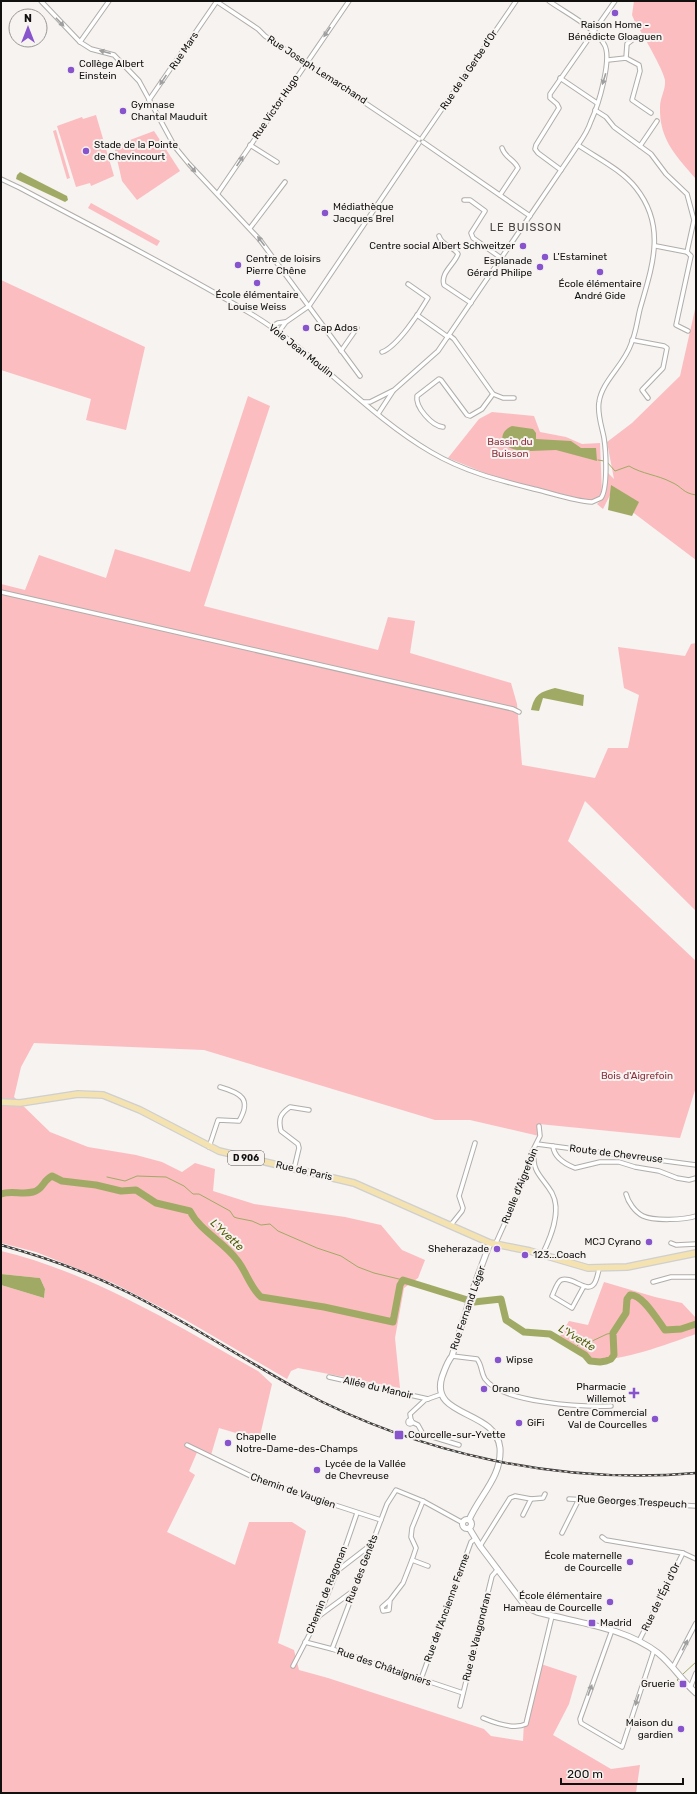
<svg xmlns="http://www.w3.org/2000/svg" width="697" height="1794" font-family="Rubik,sans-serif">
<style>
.green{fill:#fbbdc0}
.water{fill:#a1aa64}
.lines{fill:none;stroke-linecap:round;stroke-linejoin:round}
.stream{stroke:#a1aa64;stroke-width:1}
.river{stroke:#a1aa64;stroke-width:7}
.street-casing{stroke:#b0adaa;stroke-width:5.5}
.secondary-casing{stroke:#b0adaa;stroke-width:7}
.primary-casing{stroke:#cfcfcf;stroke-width:8}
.street{stroke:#fff;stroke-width:3.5}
.secondary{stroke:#fff;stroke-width:5}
.primary{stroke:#f4e2b0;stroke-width:5.5}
.rail-casing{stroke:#42403f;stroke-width:2.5}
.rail{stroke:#f6f3f0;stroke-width:1;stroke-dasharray:3;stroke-linecap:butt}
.oneway{fill:#a09f9f}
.poi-dot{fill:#8754cd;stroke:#f6f3f0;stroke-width:1.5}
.labels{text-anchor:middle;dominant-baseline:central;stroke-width:4;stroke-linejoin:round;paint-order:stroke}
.shield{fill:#f6f3f0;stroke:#565452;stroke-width:1}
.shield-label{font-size:9px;font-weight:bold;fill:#11100f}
.poi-label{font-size:10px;fill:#11100f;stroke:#f6f3f0;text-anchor:start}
.street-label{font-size:10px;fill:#11100f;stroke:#f6f3f0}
.park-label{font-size:10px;fill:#8c303e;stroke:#f6f3f0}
.neighbourhood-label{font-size:11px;letter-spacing:1px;fill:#474442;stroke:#f6f3f0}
.water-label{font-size:11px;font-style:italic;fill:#535b05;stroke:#f6f3f0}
</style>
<rect width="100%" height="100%" fill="#f6f3f0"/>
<g class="green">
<path d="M634 1H696V179C676 156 659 139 660 107 660 97 666 90 665 80 663 69 642 33 635 22L632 15Z"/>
<polygon points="96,115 114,176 91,186 90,183 76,187 57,126 82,117 83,119"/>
<polygon points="56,130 70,178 67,179 53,131"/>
<polygon points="154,131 180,171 137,200 122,181 114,146"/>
<polygon points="91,203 160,241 157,246 88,208"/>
<polygon points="1,280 145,347 126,430 86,420 91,399 1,370"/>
<polygon points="696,305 696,560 610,495 603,509 597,504 605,496 608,473 614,479 607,442 632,423 680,376"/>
<polygon points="248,396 270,406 204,606 378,650 388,617 415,621 410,653 511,683 517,704 522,765 595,778 608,748 628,748 639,695 624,688 618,647 685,656 691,644 696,643 696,911 585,801 568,841 696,961 696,1087 680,1138 539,1124 539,1136 470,1120 435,1120 204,1050 34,1043 21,1067 14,1097 50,1132 88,1147 136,1155 162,1162 182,1172 195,1163 215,1169 213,1191 254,1204 345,1217 381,1225 402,1250 425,1260 418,1278 404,1288 395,1338 400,1388 298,1368 291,1371 287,1379 184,1319 113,1283 36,1252 1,1243 1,584 25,590 39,555 106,578 115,549 190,572"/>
<polygon points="492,412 534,416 540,432 566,437 582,444 600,443 602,494 596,499 586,500 497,478 448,458 479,419"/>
<path d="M1 1251C93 1273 176 1325 258 1371L272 1384 259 1440 219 1428 211 1455 198 1450 189 1471 195 1475 167 1532 235 1565 249 1522H292L306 1531 278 1643 294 1650 299 1670 328 1678 484 1729 491 1736 523 1741 524 1721 538 1663 577 1676 569 1704 553 1735 611 1769 640 1765 636 1793H1V1285L44 1298 45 1289 40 1278 1 1274Z"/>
<path d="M604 1282 655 1297 682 1303 696 1318V1334C672 1342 612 1366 590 1358 581 1355 568 1341 560 1336L569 1321 588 1325Z"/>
</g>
<g class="water">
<polygon points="20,172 67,196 68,200 65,202 16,179 17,175"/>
<path d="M512 426 533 429 536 433V439L571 441 581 448H596L597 461 556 450 530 451 529 450C524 450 518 451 513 449 499 445 499 431 512 426Z"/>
<polygon points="611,485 639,502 632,516 608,510"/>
<path d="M555 688 584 695 583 706 543 698 539 711 531 710C535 694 540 692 555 688Z"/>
<polygon points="1,1274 40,1278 45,1289 44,1298 1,1285"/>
</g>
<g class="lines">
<g class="stream">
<polyline points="598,460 604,461"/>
<path d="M607 462 615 471 629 466C642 474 658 475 671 482 683 487 682 493 696 495"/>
<polyline points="107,1177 125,1181 137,1176 166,1177 184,1186 193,1194 199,1194 230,1211 234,1217 237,1218 252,1221 261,1225 270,1224 278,1231 317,1248 341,1256 358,1267 374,1273 403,1280"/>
<polyline points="574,1349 579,1344 588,1343 607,1334 613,1333"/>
<polyline points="683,1674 696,1662"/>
<polyline points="678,1679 677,1680 680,1683"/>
</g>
<path class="river" d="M1 1194C11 1190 22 1195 33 1192 43 1190 43 1180 52 1176L62 1181 96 1185 121 1191 136 1190 156 1203 190 1211C200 1231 224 1242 237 1260 246 1271 250 1287 261 1297L324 1307 393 1322 400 1285 403 1280 474 1302 501 1299 506 1320 524 1332 550 1334 585 1355 590 1361 600 1362 606 1361 611 1359 614 1355 613 1333 626 1313 627 1299 630 1295C642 1293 658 1321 665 1330L681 1329 696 1324"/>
<g class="street-casing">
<g id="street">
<polyline points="41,1 80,42 91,49 114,55 139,81 175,147 189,164 260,240 360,376"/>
<polyline points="216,1 258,29 265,36 419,139"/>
<polyline points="80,42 109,1"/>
<polyline points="626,58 627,44 636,37"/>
<polyline points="608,60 626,58 639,65 640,71 632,100 651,113"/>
<polyline points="560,78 597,103"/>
<polyline points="149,100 217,1"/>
<polyline points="595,110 606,117 614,127 651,154 666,174 687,194 694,220 687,252"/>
<polyline points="422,138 516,1"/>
<polyline points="423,142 530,216"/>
<polyline points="250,145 277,162"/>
<polyline points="640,146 657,121"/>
<polyline points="561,170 538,153 535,149 536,145 559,108 557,104 550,98 550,94 615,1"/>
<path d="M1 179 20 188C97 229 178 270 253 315 317 354 366 414 431 452 463 471 498 480 534 489 552 493 573 501 592 502L601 498C608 489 606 451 604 438 602 427 597 414 599 402 602 381 624 365 631 344 636 333 637 321 640 309 652 267 667 227 636 188 622 170 597 158 578 145"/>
<polyline points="218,193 349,1"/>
<path d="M500 195 518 168C514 159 505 158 502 148"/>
<polyline points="464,200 470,200 485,211 471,233 473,238 501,258"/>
<polyline points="250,228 285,182"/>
<path d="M439 236C442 246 453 246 458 254 454 265 440 273 444 285L471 303"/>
<polyline points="656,246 687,252"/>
<polyline points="687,252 691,256 676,325 688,331"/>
<polyline points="417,315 448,337"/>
<polyline points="271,327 278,323 285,322"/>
<polyline points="278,333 286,322 309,306 419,143"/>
<polyline points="449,335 454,339 493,394 503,398 514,398"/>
<polyline points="632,340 664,346 667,348 663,368 642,390 648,398"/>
<polyline points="341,351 357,328"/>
<path d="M382 352C397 347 420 312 428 298L408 284"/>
<path d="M364 402H370L394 390 438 351 578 145C583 138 588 130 591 121 598 106 613 58 604 44 594 27 566 13 549 1"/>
<polyline points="378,414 393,391"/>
<path d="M443 427C432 426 415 407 417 396L439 379 441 380 467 415 470 416 482 409 493 394"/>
<polyline points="1,592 513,709 519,712"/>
<polyline points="537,1144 696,1165"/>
<path d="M553 1146C554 1158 565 1164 575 1168L600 1162H619L635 1167 659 1171 677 1178 689 1180 696 1178"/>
<path d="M209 1147 218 1120 239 1121C252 1099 241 1093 220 1087"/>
<path d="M534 1152C532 1173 542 1176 552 1193 562 1211 551 1237 542 1255"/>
<path d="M294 1169 299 1148 298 1144 281 1131C278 1119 280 1114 290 1107L309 1110"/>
<path d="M626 1194C628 1202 635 1212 643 1216 653 1221 685 1220 696 1216"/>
<polyline points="450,1226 462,1211 463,1208 459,1196 475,1143"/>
<polyline points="671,1243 676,1245 696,1244"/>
<polyline points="495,1245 521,1187 532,1152 540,1136 539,1126"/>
<polyline points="653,1282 671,1277 696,1277"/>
<path d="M584 1286 572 1308 552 1296C554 1292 557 1282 561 1280 571 1275 587 1294 594 1284 597 1280 598 1273 599 1269"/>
<path d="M452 1356 477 1359C482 1365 481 1373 485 1379 502 1403 583 1407 611 1406"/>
<polyline points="329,1377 428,1399"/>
<circle cx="410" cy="1422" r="2"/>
<polyline points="411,1420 410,1414 425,1400 442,1394"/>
<polyline points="412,1422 418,1425 423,1434 459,1445"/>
<polyline points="187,1445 261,1481 381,1520"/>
<polyline points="531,1499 543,1498 545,1494"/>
<polyline points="569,1499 696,1506"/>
<polyline points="423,1501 412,1528 411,1537 416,1548 412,1560 428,1566"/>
<polyline points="562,1533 579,1499"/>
<polyline points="602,1537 606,1540 683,1553 696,1559"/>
<polyline points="480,1546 510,1498 515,1496 531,1499 523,1515"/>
<polyline points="337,1571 372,1544"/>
<polyline points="390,1600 382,1607 383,1611 389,1610 390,1600 403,1583 412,1560"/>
<polyline points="319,1616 353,1591"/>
<polyline points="612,1630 580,1719 581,1723 622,1747 654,1650"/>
<polyline points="639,1641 683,1553"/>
<polyline points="305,1642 332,1649 463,1693"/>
<polyline points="332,1649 387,1504 396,1490 423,1501 463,1523"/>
<polyline points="293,1666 319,1616 337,1571 357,1513"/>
<polyline points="673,1667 696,1623"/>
<polyline points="421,1679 471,1542 475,1539"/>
<polyline points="690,1688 696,1673"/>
<polyline points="460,1706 492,1576 498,1569"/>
<path d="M483 1718C495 1723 514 1730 526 1724L552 1616"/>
</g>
</g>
<g class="secondary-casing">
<g id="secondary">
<circle cx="467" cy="1524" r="4.5"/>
<path d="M469 1520C479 1496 502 1477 500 1448 496 1409 429 1418 442 1377 445 1369 447 1362 452 1356L473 1289 490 1243"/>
<path d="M469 1528 480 1546 526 1607 537 1612C578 1623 624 1627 658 1653 673 1665 682 1681 696 1693"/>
</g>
</g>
<g class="primary-casing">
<polyline id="primary" points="1,1102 20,1103 78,1094 103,1095 140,1110 219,1151 354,1183 490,1243 530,1251 588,1268 627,1267 696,1253"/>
</g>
<use href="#street" class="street"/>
<use href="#secondary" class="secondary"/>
<use href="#primary" class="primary"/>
<g class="rail-casing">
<path id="rail" d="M1 1245C44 1257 87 1272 127 1292 186 1321 241 1358 299 1390 419 1454 560 1485 696 1473"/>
</g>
<use href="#rail" class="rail"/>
</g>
<defs><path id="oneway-solid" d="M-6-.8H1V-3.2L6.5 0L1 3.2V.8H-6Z"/></defs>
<g class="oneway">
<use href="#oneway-solid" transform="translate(60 22) rotate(46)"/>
<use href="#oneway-solid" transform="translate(327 32) rotate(124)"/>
<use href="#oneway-solid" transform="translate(105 52) rotate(-165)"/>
<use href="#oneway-solid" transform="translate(604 79) rotate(107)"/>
<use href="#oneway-solid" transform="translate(163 80) rotate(124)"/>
<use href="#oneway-solid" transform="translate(240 161) rotate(-56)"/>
<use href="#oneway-solid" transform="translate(192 168) rotate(48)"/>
<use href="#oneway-solid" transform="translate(261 241) rotate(-127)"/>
<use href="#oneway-solid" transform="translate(685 1645) rotate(-63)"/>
<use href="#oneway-solid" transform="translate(590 1690) rotate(-70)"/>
<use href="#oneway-solid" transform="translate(637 1700) rotate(108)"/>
</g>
<g class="poi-dot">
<circle cx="615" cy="13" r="4"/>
<circle cx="71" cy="70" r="4"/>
<circle cx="123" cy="111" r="4"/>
<circle cx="86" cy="151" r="4"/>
<circle cx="325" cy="213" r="4"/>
<circle cx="523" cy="246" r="4"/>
<circle cx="545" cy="257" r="4"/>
<circle cx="238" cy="265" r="4"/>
<circle cx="540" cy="267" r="4"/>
<circle cx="600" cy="272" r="4"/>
<circle cx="257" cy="283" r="4"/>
<circle cx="306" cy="328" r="4"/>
<circle cx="649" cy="1242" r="4"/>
<circle cx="497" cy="1249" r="4"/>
<circle cx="525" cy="1255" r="4"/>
<circle cx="498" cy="1360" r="4"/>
<circle cx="484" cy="1389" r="4"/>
<path d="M632 1387h4v4h4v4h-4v4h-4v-4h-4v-4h4z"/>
<circle cx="655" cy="1419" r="4"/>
<circle cx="519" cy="1423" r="4"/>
<rect x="394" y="1430" width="10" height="10" rx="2"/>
<circle cx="228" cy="1443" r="4"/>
<circle cx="317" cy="1470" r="4"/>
<circle cx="630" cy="1562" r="4"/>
<circle cx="610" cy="1602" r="4"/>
<rect x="588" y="1619" width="8" height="8" rx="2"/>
<rect x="679" y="1680" width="8" height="8" rx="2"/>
<circle cx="681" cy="1729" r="4"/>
</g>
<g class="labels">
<rect class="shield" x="228" y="1151" width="36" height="14" rx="3"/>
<g class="shield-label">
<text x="246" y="1158">D 906</text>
</g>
<g class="poi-label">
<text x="615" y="25" text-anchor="middle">Raison Home -<tspan x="615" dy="12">Bénédicte Gloaguen</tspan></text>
<text x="79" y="64">Collège Albert<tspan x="79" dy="12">Einstein</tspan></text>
<text x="131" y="105">Gymnase<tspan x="131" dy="12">Chantal Mauduit</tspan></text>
<text x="94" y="145">Stade de la Pointe<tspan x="94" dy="12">de Chevincourt</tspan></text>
<text x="333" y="207">Médiathèque<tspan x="333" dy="12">Jacques Brel</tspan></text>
<text x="515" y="246" text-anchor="end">Centre social Albert Schweitzer</text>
<text x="553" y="257">L'Estaminet</text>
<text x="246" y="259">Centre de loisirs<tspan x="246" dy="12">Pierre Chêne</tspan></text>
<text x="532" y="261" text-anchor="end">Esplanade<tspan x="532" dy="12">Gérard Philipe</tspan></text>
<text x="600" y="284" text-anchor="middle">École élémentaire<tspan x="600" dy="12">André Gide</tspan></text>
<text x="257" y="295" text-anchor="middle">École élémentaire<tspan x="257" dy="12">Louise Weiss</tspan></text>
<text x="314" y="328">Cap Ados</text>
<text x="641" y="1242" text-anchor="end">MCJ Cyrano</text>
<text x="489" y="1249" text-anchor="end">Sheherazade</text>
<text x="533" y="1255">123...Coach</text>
<text x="506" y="1360">Wipse</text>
<text x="626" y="1387" text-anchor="end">Pharmacie<tspan x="626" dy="12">Willemot</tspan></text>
<text x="492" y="1389">Orano</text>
<text x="647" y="1413" text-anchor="end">Centre Commercial<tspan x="647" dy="12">Val de Courcelles</tspan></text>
<text x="527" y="1423">GiFi</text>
<text x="408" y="1435">Courcelle-sur-Yvette</text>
<text x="236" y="1437">Chapelle<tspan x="236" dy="12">Notre-Dame-des-Champs</tspan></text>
<text x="325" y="1464">Lycée de la Vallée<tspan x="325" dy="12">de Chevreuse</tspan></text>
<text x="622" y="1556" text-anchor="end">École maternelle<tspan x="622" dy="12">de Courcelle</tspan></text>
<text x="602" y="1596" text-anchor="end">École élémentaire<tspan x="602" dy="12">Hameau de Courcelle</tspan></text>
<text x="600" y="1623">Madrid</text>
<text x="675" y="1684" text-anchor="end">Gruerie</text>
<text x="673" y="1723" text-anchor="end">Maison du<tspan x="673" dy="12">gardien</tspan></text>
</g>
<g class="street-label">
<text transform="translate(184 51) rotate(-56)">Rue Mars</text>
<text transform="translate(317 70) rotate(33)">Rue Joseph Lemarchand</text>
<text transform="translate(469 70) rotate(-56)">Rue de la Gerbe d'Or</text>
<text transform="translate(276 107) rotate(-56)">Rue Victor Hugo</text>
<text transform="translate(301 351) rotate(38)">Voie Jean Moulin</text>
<text transform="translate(616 1154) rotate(7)">Route de Chevreuse</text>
<text transform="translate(304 1171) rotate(13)">Rue de Paris</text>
<text transform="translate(520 1186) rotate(-68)">Ruelle d'Aigrefoin</text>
<text transform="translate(468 1308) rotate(-71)">Rue Fernand Léger</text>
<text transform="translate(378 1388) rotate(13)">Allée du Manoir</text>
<text transform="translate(293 1491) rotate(19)">Chemin de Vaugien</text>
<text transform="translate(632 1502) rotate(3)">Rue Georges Trespeuch</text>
<text transform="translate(362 1569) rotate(-69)">Rue des Genêts</text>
<text transform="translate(327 1590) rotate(-68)">Chemin de Ragonan</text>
<text transform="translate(661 1597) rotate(-64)">Rue de l'Épi d'Or</text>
<text transform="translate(447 1608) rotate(-70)">Rue de l'Ancienne Ferme</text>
<text transform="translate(477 1637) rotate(-76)">Rue de Vaugondran</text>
<text transform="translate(384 1667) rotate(19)">Rue des Châtaigniers</text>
</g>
<g class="park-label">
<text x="510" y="442">Bassin du<tspan x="510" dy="12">Buisson</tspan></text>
<text x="637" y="1076">Bois d'Aigrefoin</text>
</g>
<g class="neighbourhood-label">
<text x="526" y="227">LE BUISSON</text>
</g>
<g class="water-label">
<text transform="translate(227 1235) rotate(43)">L'Yvette</text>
<text transform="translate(577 1338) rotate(31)">L'Yvette</text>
</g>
</g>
<rect width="697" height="1794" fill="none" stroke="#11100f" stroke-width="4"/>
<g transform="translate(28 28)"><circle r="19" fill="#f6f3f0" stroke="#9a9896"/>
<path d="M0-3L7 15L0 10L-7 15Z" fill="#8754cd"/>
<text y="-6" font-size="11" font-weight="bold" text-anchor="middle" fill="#11100f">N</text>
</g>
<path d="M561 1778v6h122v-6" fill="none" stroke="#11100f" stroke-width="2"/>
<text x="567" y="1778" font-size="12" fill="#11100f" stroke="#f6f3f0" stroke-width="3" paint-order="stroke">200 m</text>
</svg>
